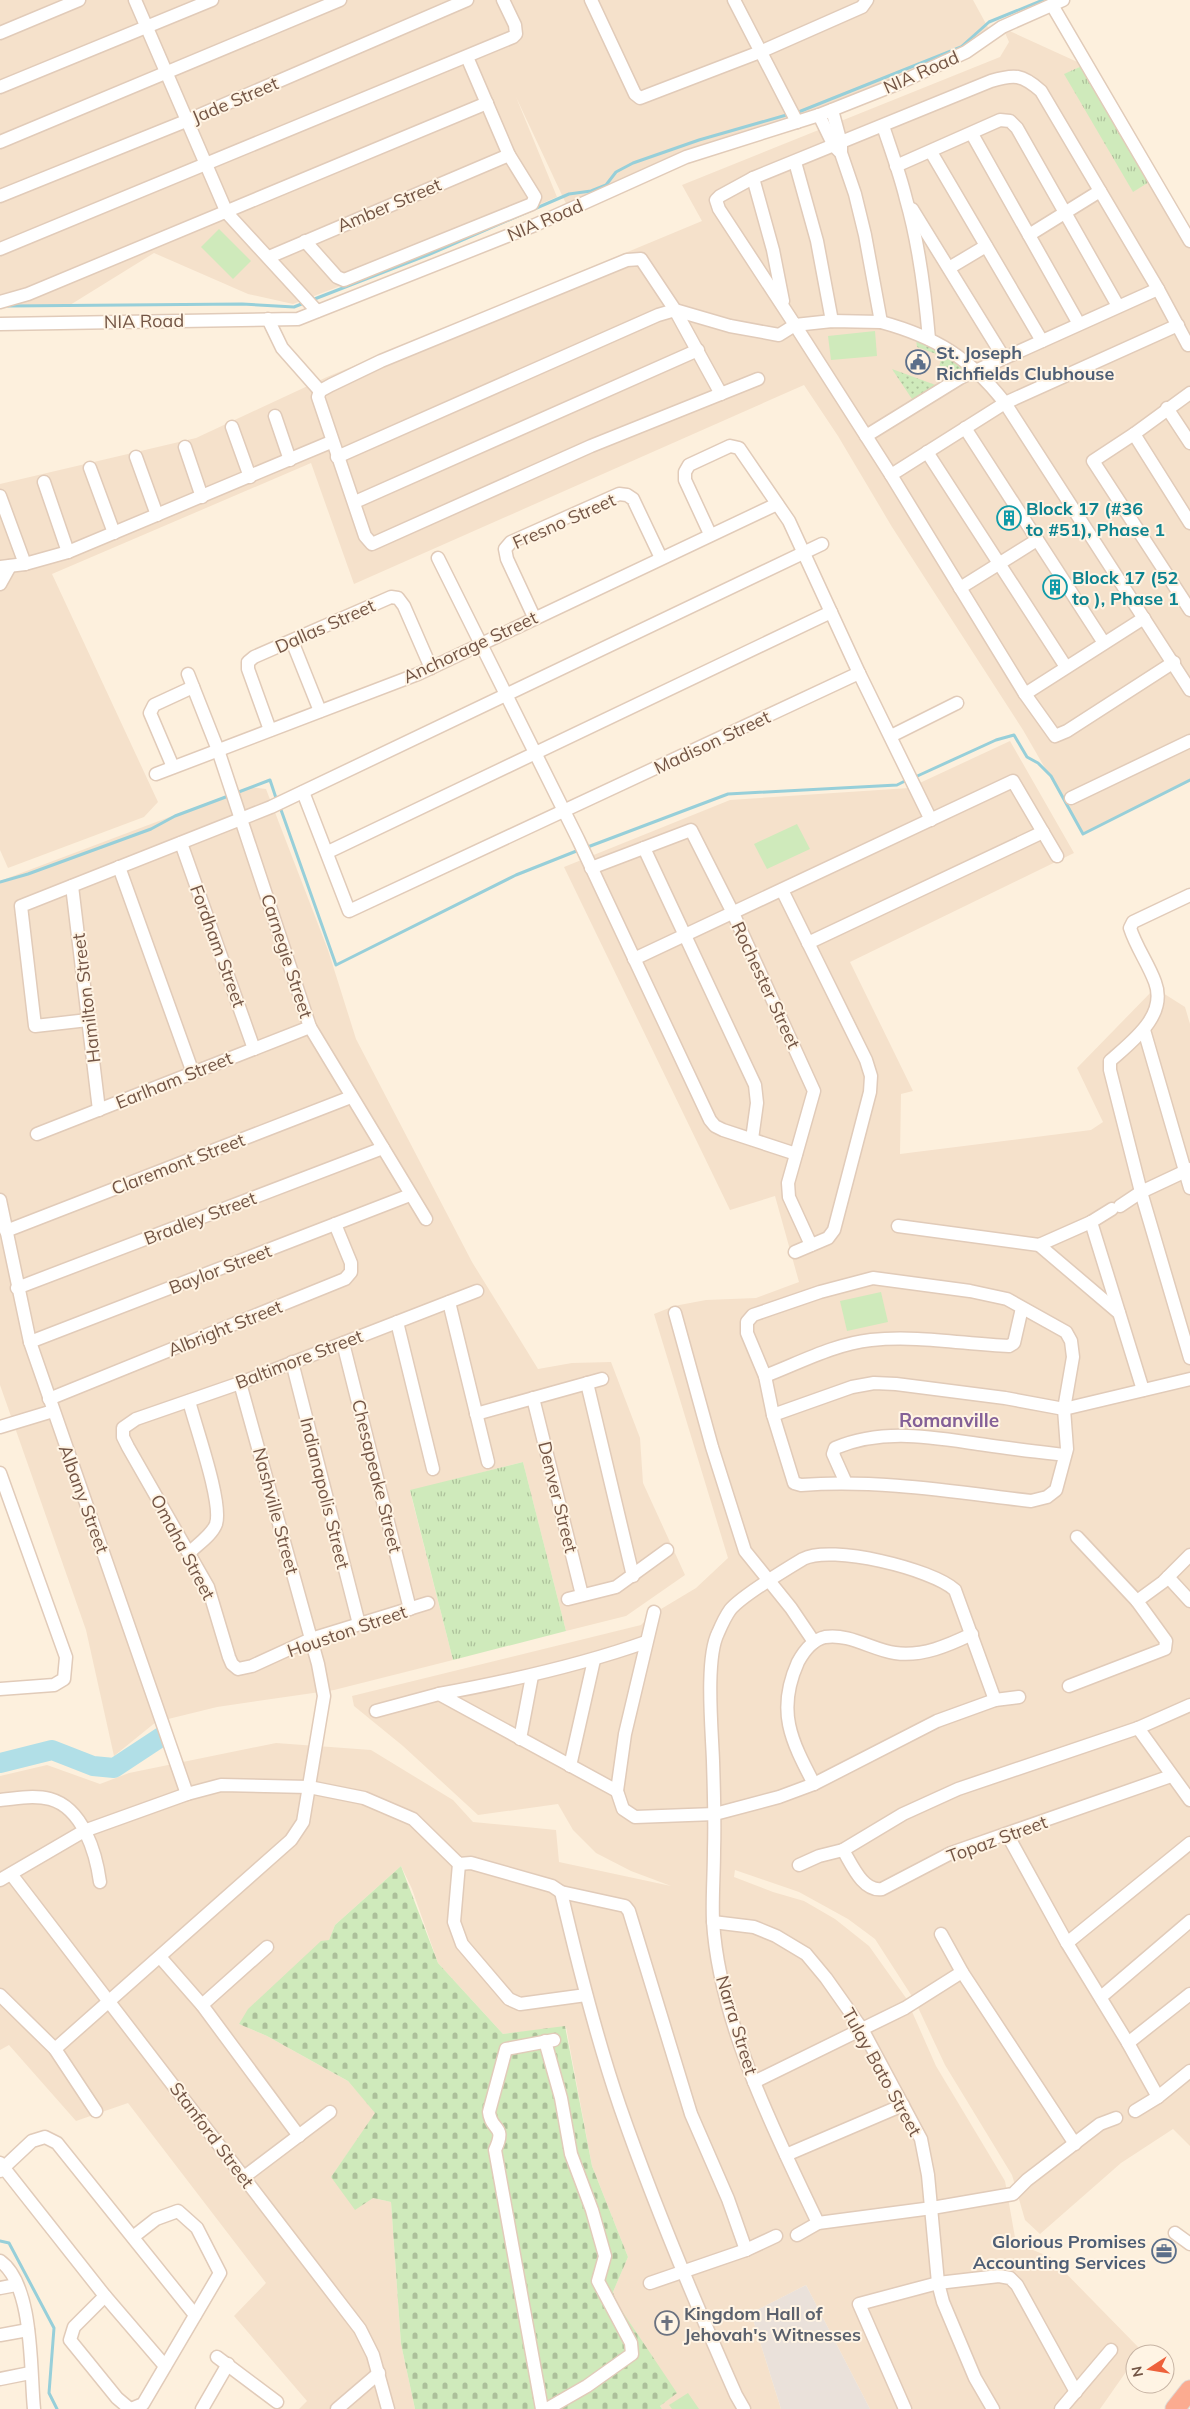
<svg xmlns="http://www.w3.org/2000/svg" width="1190" height="2409" font-family="Mulish,sans-serif">
<style>
.residential{fill:#f5e1cb}
.industrial{fill:#eae1da}
.grass{fill:url(#grass-tufts)}
.cemetery{fill:url(#cemetery-stones)}
.park{fill:url(#park-dots)}
.pitch{fill:#cfeabb}
.lines{fill:none;stroke-linecap:round;stroke-linejoin:round}
.stream{stroke:#97cfd9;stroke-width:3}
.river{stroke:#b1dfe7;stroke-width:20}
.minor-casing{stroke:#e1cbb9;stroke-width:15}
.highway-casing{stroke:#ddd6d2;stroke-width:21}
.minor{stroke:#fff;stroke-width:12}
.highway{stroke:#fbab90;stroke-width:19}
.labels{text-anchor:middle;dominant-baseline:central;stroke-width:4;stroke-linejoin:round;paint-order:stroke}
.street-label{font-size:18px;fill:#735545;stroke:#fff4e4}
.service-label{font-size:18px;font-weight:bold;fill:#4e5e75;stroke:#fff4e4;text-anchor:start}
.culture-label{font-size:18px;font-weight:bold;fill:#0d838f;stroke:#fff4e4;text-anchor:start}
.worship-label{font-size:18px;font-weight:bold;fill:#5b616d;stroke:#fff4e4;text-anchor:start}
.neighbourhood-label{font-size:19px;font-weight:bold;fill:#846097;stroke:#fff4e4}
</style>
<defs>
<pattern id="grass-tufts" width="24" height="20" patternUnits="userSpaceOnUse" patternTransform="scale(1.25)"><rect width="24" height="20" fill="#cfeabb"/><path d="M3 7l-1-3M5 7V3M7 7l1-3M15 17l-1-3M17 17v-4M19 17l1-3" fill="none" stroke="#acc09a"/></pattern>
<pattern id="cemetery-stones" width="16" height="16" patternUnits="userSpaceOnUse" patternTransform="scale(1.25)"><rect width="16" height="16" fill="#cfeabb"/><path d="M2 7V4a2 2 0 0 1 4 0v3zM10 15v-3a2 2 0 0 1 4 0v3z" fill="#acc09a"/></pattern>
<pattern id="park-dots" width="8" height="8" patternUnits="userSpaceOnUse" patternTransform="scale(1.25)"><rect width="8" height="8" fill="#cfeabb"/><path d="M2 2h.1M6 6h.1" fill="none" stroke="#acc09a" stroke-width="1.8" stroke-linecap="round"/></pattern>
</defs>
<rect width="100%" height="100%" fill="#fdf0dd"/>
<g class="residential">
<polygon points="0,0 973,0 991,33 971,50 568,208 516,97 557,197 427,253 293,304 248,294 154,253 70,305 0,306"/>
<polygon points="1003,28 1084,65 1065,74 1133,191 1154,179 1190,243 1190,779 1083,834 1023,730 892,527 838,436 804,385 354,584 311,463 52,574 158,802 144,817 8,868 0,850 0,484 196,438 327,377 702,221 682,185 1000,57 1009,42"/>
<polygon points="1010,741 1074,853 850,962 913,1091 901,1094 900,1154 1091,1130 1103,1122 1077,1068 1155,988 1185,1007 1190,1024 1190,2146 1173,2129 1121,2163 1040,2234 1025,2220 1012,2175 945,2065 915,2001 875,1939 848,1919 799,1892 735,1870 734,1877 773,1892 804,1901 835,1919 869,1946 906,1998 936,2066 1005,2181 1016,2243 1050,2257 1141,2350 1138,2354 1135,2354 1135,2359 1100,2409 870,2409 806,2285 751,2313 781,2409 662,2409 660,2406 676,2393 616,2302 613,2292 628,2257 592,2166 566,2027 503,2034 438,1963 412,1889 401,1866 335,1925 329,1940 239,2024 267,2036 348,2081 376,2113 331,2177 373,2198 391,2202 401,2344 415,2409 299,2409 307,2401 234,2316 266,2283 128,2103 76,2121 9,2045 0,2050 0,1776 47,1765 100,1784 129,1773 276,1743 371,1750 453,1800 473,1822 556,1830 559,1862 671,1886 631,1871 596,1853 573,1830 558,1804 478,1815 403,1746 354,1706 352,1696 641,1625 651,1615 696,1588 728,1558 654,1314 674,1306 706,1300 756,1298 799,1282 775,1196 730,1210 564,867 730,800 909,788"/>
<polygon points="249,787 266,789 328,950 356,1039 472,1262 538,1369 572,1363 611,1362 640,1438 643,1483 685,1575 626,1616 566,1631 523,1462 410,1491 453,1660 334,1690 217,1707 156,1722 114,1756 86,1630 0,1385 0,881"/>
</g>
<polygon class="industrial" points="806,2285 870,2409 781,2409 751,2313"/>
<g class="grass">
<polygon points="1084,65 1154,179 1133,192 1064,74"/>
<polygon points="523,1462 566,1631 453,1660 410,1490"/>
</g>
<polygon class="cemetery" points="401,1866 438,1963 503,2034 565,2026 592,2166 628,2257 613,2292 616,2302 677,2393 660,2406 662,2409 415,2409 401,2344 391,2202 373,2198 355,2210 331,2177 375,2113 348,2081 267,2036 239,2024 248,2009 321,1941 329,1940 335,1925"/>
<polygon class="park" points="916,339 937,348 942,356 951,355 974,372 918,408 892,369 941,387 947,370 939,367 942,356 917,347"/>
<g class="pitch">
<polygon points="219,229 251,261 233,279 201,247"/>
<polygon points="875,331 877,356 831,360 828,336"/>
<polygon points="797,824 810,849 767,869 754,844"/>
<polygon points="881,1292 888,1322 847,1331 840,1301"/>
<polygon points="688,2393 699,2409 672,2409 669,2405"/>
</g>
<g class="lines">
<g class="stream">
<polyline points="796,113 961,47 989,22 1043,0"/>
<polyline points="312,300 430,254 569,194 591,191 606,185 616,172 633,163 699,140 790,114"/>
<polyline points="8,306 242,304 294,307 304,303"/>
<polyline points="913,778 996,740 1014,735 1027,757 1038,763 1051,776 1083,834 1190,780"/>
<polyline points="236,793 270,780 277,801"/>
<polyline points="280,807 336,965 516,875 579,850"/>
<polyline points="585,848 728,794 897,785 907,780"/>
<polyline points="0,882 28,874 151,829 175,816 231,795"/>
<polyline points="0,2241 9,2243 54,2328 49,2393 57,2409"/>
</g>
<polyline class="river" points="0,1763 52,1750 93,1766 114,1768 161,1737"/>
<g class="minor-casing">
<g id="minor">
<polyline points="135,0 227,213 317,311"/>
<polyline points="591,0 635,94 640,98 760,52 862,7 867,0"/>
<polyline points="734,0 797,122"/>
<polyline points="1052,5 1190,241"/>
<polyline points="0,33 79,0"/>
<polyline points="0,87 212,0"/>
<path d="M832 110 841 143V153L855 194 865 235 881 322 832 321 795 325 719 209 716 200 720 196 753 178 991 81C1014 74 1022 74 1041 91L1158 289 1188 345"/>
<polyline points="819,115 834,146 839,151"/>
<path d="M883 126C891 150 900 174 906 199 919 244 925 292 929 339"/>
<polyline points="972,134 1079,324"/>
<polyline points="0,142 340,0"/>
<polyline points="931,152 1042,341"/>
<polyline points="795,162 817,241 832,321"/>
<polyline points="896,166 1000,120 1010,121 1017,128 1118,306"/>
<polyline points="753,178 773,250 783,301"/>
<polyline points="0,196 186,121 467,0"/>
<polyline points="912,209 1004,358"/>
<polyline points="1029,235 1100,191"/>
<polyline points="305,241 337,277 344,280 532,204 535,197 509,155 467,57"/>
<polyline points="0,249 513,37 516,34 515,25 503,0"/>
<polyline points="269,257 509,155"/>
<polyline points="949,268 986,246"/>
<polyline points="0,302 28,294 487,103"/>
<polyline points="268,319 282,348 320,391"/>
<path d="M881 322C936 337 970 358 1005 403L1190 690"/>
<polyline points="0,324 298,319 535,225 686,157 819,115 897,84 966,52 1002,27 1063,0"/>
<polyline points="758,379 591,446 372,544 365,536 318,397 320,391 331,385 381,361 627,260 641,259 675,310 730,326 779,335 795,325 891,475 1025,694 1055,736 1067,731 1174,662"/>
<polyline points="1190,393 1134,434 1093,461 1190,610"/>
<polyline points="1167,408 1190,443"/>
<polyline points="275,416 290,460"/>
<polyline points="232,427 250,477"/>
<polyline points="965,428 1104,643"/>
<polyline points="1134,434 1190,523"/>
<polyline points="866,436 960,378 1158,289"/>
<polyline points="185,447 202,497"/>
<polyline points="927,452 1066,667"/>
<polyline points="136,457 157,515"/>
<polyline points="337,457 658,315 675,310 721,394"/>
<polyline points="90,468 114,533"/>
<polyline points="891,475 1005,403 1178,325"/>
<polyline points="44,482 68,552"/>
<polyline points="0,496 25,564"/>
<polyline points="355,502 698,350"/>
<polyline points="710,534 685,480 685,472 689,465 730,446 739,448 789,521 859,673 931,820"/>
<polyline points="438,558 578,839 710,1120 715,1126 723,1130 796,1154"/>
<polyline points="0,567 25,564 68,552 331,442"/>
<polyline points="0,584 10,566"/>
<polyline points="960,588 1037,540"/>
<polyline points="534,617 507,559 505,549 511,542 619,494 627,495 633,499 661,558"/>
<polyline points="292,641 320,711"/>
<polyline points="188,674 218,750 310,1027 426,1219"/>
<polyline points="1025,694 1144,618"/>
<polyline points="270,730 248,669 248,662 254,657 391,597 398,598 404,606 431,668"/>
<polyline points="891,736 957,703"/>
<polyline points="173,767 150,713 154,705 193,687"/>
<polyline points="156,774 418,674 777,504"/>
<polyline points="303,792 349,911 859,673"/>
<polyline points="1071,798 1190,741"/>
<polyline points="181,843 254,1049"/>
<polyline points="644,848 755,1085 757,1103 752,1139"/>
<polyline points="328,852 831,612"/>
<polyline points="119,867 193,1073"/>
<polyline points="591,868 691,830 733,913 814,1091 788,1183 789,1197 811,1245"/>
<polyline points="72,886 99,1110"/>
<polyline points="782,890 866,1060 871,1076 870,1092 834,1230 828,1238 795,1252"/>
<path d="M1190 895 1133 922 1130 928C1136 947 1148 963 1155 982 1168 1016 1131 1042 1110 1061V1070L1141 1192 1190 1358"/>
<polyline points="808,943 1043,832"/>
<polyline points="634,959 1013,781 1057,856"/>
<polyline points="88,1020 35,1026 21,906 271,807 822,544"/>
<polyline points="1144,1030 1190,1188"/>
<polyline points="37,1134 310,1027"/>
<polyline points="0,1200 30,1342 187,1794"/>
<polyline points="1120,1206 1141,1192 1190,1169"/>
<polyline points="1091,1222 1143,1390"/>
<polyline points="898,1226 1039,1245 1091,1222 1112,1209"/>
<polyline points="6,1231 351,1097"/>
<polyline points="1039,1245 1119,1313"/>
<path d="M873 1278 970 1291 1007 1299 1066 1332 1071 1341 1073 1357 1064 1409 1067 1449 1056 1490 1047 1497 1031 1501C955 1492 878 1479 801 1485L794 1483 773 1415 765 1376 747 1333V1322L753 1315 820 1292Z"/>
<polyline points="17,1288 383,1148"/>
<polyline points="449,1302 488,1462"/>
<polyline points="675,1313 712,1447 745,1551 791,1608 814,1642"/>
<polyline points="397,1322 433,1469"/>
<polyline points="30,1342 410,1195"/>
<polyline points="343,1343 410,1609"/>
<polyline points="292,1362 359,1624"/>
<path d="M765 1376C799 1363 834 1344 871 1340 916 1335 964 1344 1009 1346L1014 1343 1022 1308"/>
<polyline points="587,1383 633,1576"/>
<polyline points="533,1398 582,1595"/>
<polyline points="49,1399 345,1279 351,1272 351,1263 335,1224"/>
<path d="M189 1401C195 1425 223 1503 216 1524 212 1535 198 1544 190 1552"/>
<polyline points="476,1414 602,1379"/>
<polyline points="773,1415 852,1387 874,1383 896,1384 1005,1398 1064,1409 1190,1379"/>
<polyline points="0,1427 53,1411"/>
<polyline points="0,1473 66,1657 64,1679 54,1685 0,1689"/>
<path d="M846 1483 833 1454 835 1448C885 1427 935 1438 986 1445 1012 1449 1039 1452 1065 1455"/>
<polyline points="1077,1537 1137,1601"/>
<polyline points="1168,1577 1190,1601"/>
<polyline points="568,1599 616,1587 667,1550"/>
<polyline points="428,1603 311,1639 252,1666 238,1669 232,1664 229,1657 208,1587 128,1447 123,1437 123,1428 136,1419 240,1383 477,1291"/>
<polyline points="654,1612 625,1734 617,1791 623,1809 635,1817 715,1814 779,1797 814,1784 937,1721 995,1700 1019,1697"/>
<polyline points="1069,1686 1165,1649 1166,1641 1137,1601 1163,1582 1190,1555"/>
<polyline points="376,1711 439,1694"/>
<polyline points="1138,1728 1190,1800"/>
<polyline points="520,1739 532,1676"/>
<polyline points="570,1766 594,1660"/>
<path d="M814 1784C791 1740 776 1711 798 1662 804 1651 812 1640 825 1637 849 1633 873 1650 895 1653 922 1657 949 1645 972 1634"/>
<path d="M617 1791 439 1694C510 1681 578 1666 646 1642"/>
<path d="M0 1800C16 1798 35 1795 50 1799 83 1808 96 1853 100 1882"/>
<polyline points="1007,1834 1067,1943 1128,2043 1158,2097"/>
<path d="M843 1850C852 1865 863 1892 882 1889L951 1853 1171 1776"/>
<polyline points="459,1864 454,1922 462,1944 509,1999 520,2004 586,1995"/>
<polyline points="799,1865 819,1856 843,1850 903,1814 958,1789 1138,1728 1190,1705"/>
<polyline points="11,1874 360,2329 373,2355 388,2409"/>
<polyline points="0,1880 84,1831 187,1794 221,1785 309,1787 364,1798 413,1819 459,1864 471,1863 552,1886 561,1892 625,1906 629,1911 691,2114 728,2199 746,2250"/>
<path d="M561 1892C578 1965 596 2037 620 2107 654 2205 694 2300 736 2395L744 2409"/>
<polyline points="713,1922 754,1927 776,1936 806,1954 826,1978 862,2029 921,2139 928,2175 938,2283 943,2302 975,2378 993,2409"/>
<polyline points="941,1934 962,1972 1075,2144"/>
<polyline points="1067,1943 1190,1843"/>
<polyline points="160,1957 202,2005 299,2136"/>
<polyline points="0,1995 55,2049 96,2111"/>
<polyline points="1101,1997 1190,1921"/>
<polyline points="202,2005 267,1947"/>
<polyline points="545,2041 561,2098 571,2154 592,2210 605,2256 598,2281 631,2343 632,2354 587,2386 547,2409"/>
<polyline points="1128,2043 1190,1994"/>
<polyline points="55,2049 291,1840 303,1822 324,1696 318,1664 240,1383"/>
<polyline points="754,2082 905,2008 962,1972"/>
<polyline points="1135,2111 1158,2097 1190,2071"/>
<polyline points="786,2155 903,2105"/>
<polyline points="0,2163 105,2296 165,2366"/>
<polyline points="0,2171 32,2141 45,2137 57,2143 195,2315"/>
<polyline points="244,2177 330,2112"/>
<path d="M818 2223C775 2133 719 2022 713 1921 712 1898 714 1874 714 1850 715 1821 714 1791 713 1761 712 1731 705 1659 718 1633 721 1626 725 1617 730 1610 740 1597 788 1568 803 1559 831 1544 932 1569 955 1590L995 1700"/>
<polyline points="1175,2233 1190,2244"/>
<polyline points="797,2235 818,2223 932,2208 1013,2194 1027,2180 1100,2124 1116,2118"/>
<path d="M0 2261C34 2285 30 2370 34 2409"/>
<polyline points="650,2283 746,2250 776,2236"/>
<polyline points="0,2288 16,2285"/>
<polyline points="105,2296 74,2327 70,2340 117,2398 130,2409"/>
<polyline points="0,2335 28,2330"/>
<polyline points="217,2357 277,2402"/>
<polyline points="0,2379 30,2373"/>
<polyline points="131,2409 143,2404 220,2273 197,2228 178,2211 156,2219 133,2237"/>
<polyline points="202,2409 228,2364"/>
<polyline points="337,2409 379,2373"/>
<path d="M542 2409 495 2150C507 2124 491 2132 489 2112L506 2049 554 2040"/>
<polyline points="905,2409 859,2304 938,2283 999,2276 1010,2278 1017,2285 1076,2392"/>
<polyline points="1061,2409 1111,2350"/>
</g>
</g>
<g class="highway-casing">
<polyline id="highway" points="1175,2409 1190,2390"/>
</g>
<use href="#minor" class="minor"/>
<use href="#highway" class="highway"/>
</g>
<defs>
<g id="civic-ring" transform="scale(1.25)"><circle r="9.5" fill="#fff4e4" stroke="#5c6f8a" stroke-width="1.5"/><path d="M-.6-6.5H3V-4.5H.6V-3L4-1V1h2V6H-6V1h2V-1L-.6-3ZM-1.2 2.5V6h2.4V2.5Z" fill="#5c6f8a"/></g>
<g id="building-ring" transform="scale(1.25)"><circle r="9.5" fill="#fff4e4" stroke="#0f9aa8" stroke-width="1.5"/><path d="M-4-6H4V6H1V3H-1V6H-4ZM-2.5-4.3h1.7v1.8h-1.7ZM.8-4.3h1.7v1.8H.8ZM-2.5-1h1.7V.8h-1.7ZM.8-1h1.7V.8H.8Z" fill="#0f9aa8"/></g>
<g id="office-ring" transform="scale(1.25)"><circle r="9.5" fill="#fff4e4" stroke="#5c6f8a" stroke-width="1.5"/><path d="M-6-3h4V-5.5h4V-3h4V5H-6ZM-1-4.5V-3h2v-1.5ZM-6 0V1H6V0Z" fill="#5c6f8a"/></g>
<g id="church-ring" transform="scale(1.25)"><circle r="9.5" fill="#fff4e4" stroke="#6b7280" stroke-width="1.5"/><path d="M-1.2-6h2.4v3.5h3.3v2.4h-3.3V6h-2.4V-.1h-3.3v-2.4h3.3Z" fill="#6b7280"/></g>
</defs>
<g fill-rule="evenodd">
<use href="#civic-ring" x="918" y="362"/>
<use href="#building-ring" x="1009" y="518"/>
<use href="#building-ring" x="1055" y="587"/>
<use href="#office-ring" x="1164" y="2251"/>
<use href="#church-ring" x="667" y="2323"/>
</g>
<g class="labels">
<g class="street-label">
<text transform="translate(921 72) rotate(-24)">NIA Road</text>
<text transform="translate(235 100) rotate(-23)">Jade Street</text>
<text transform="translate(389 205) rotate(-23)">Amber Street</text>
<text transform="translate(545 220) rotate(-23)">NIA Road</text>
<text transform="translate(144 321) rotate(-1)">NIA Road</text>
<text transform="translate(564 521) rotate(-24)">Fresno Street</text>
<text transform="translate(325 626) rotate(-24)">Dallas Street</text>
<text transform="translate(470 647) rotate(-25)">Anchorage Street</text>
<text transform="translate(712 742) rotate(-25)">Madison Street</text>
<text transform="translate(218 946) rotate(70)">Fordham Street</text>
<text transform="translate(287 956) rotate(72)">Carnegie Street</text>
<text transform="translate(766 985) rotate(65)">Rochester Street</text>
<text transform="translate(86 998) rotate(-97)">Hamilton Street</text>
<text transform="translate(174 1080) rotate(-22)">Earlham Street</text>
<text transform="translate(178 1164) rotate(-21)">Claremont Street</text>
<text transform="translate(200 1218) rotate(-21)">Bradley Street</text>
<text transform="translate(220 1269) rotate(-21)">Baylor Street</text>
<text transform="translate(225 1328) rotate(-22)">Albright Street</text>
<text transform="translate(299 1359) rotate(-21)">Baltimore Street</text>
<text transform="translate(377 1476) rotate(76)">Chesapeake Street</text>
<text transform="translate(325 1493) rotate(76)">Indianapolis Street</text>
<text transform="translate(558 1497) rotate(76)">Denver Street</text>
<text transform="translate(84 1499) rotate(70)">Albany Street</text>
<text transform="translate(276 1511) rotate(75)">Nashville Street</text>
<text transform="translate(183 1547) rotate(62)">Omaha Street</text>
<text transform="translate(347 1631) rotate(-19)">Houston Street</text>
<text transform="translate(997 1839) rotate(-20)">Topaz Street</text>
<text transform="translate(737 2025) rotate(73)">Narra Street</text>
<text transform="translate(882 2072) rotate(61)">Tulay Bato Street</text>
<text transform="translate(212 2135) rotate(53)">Stanford Street</text>
</g>
<g class="service-label">
<text x="936" y="352">St. Joseph<tspan x="936" dy="21">Richfields Clubhouse</tspan></text>
<text x="1146" y="2241" text-anchor="end">Glorious Promises<tspan x="1146" dy="21">Accounting Services</tspan></text>
</g>
<g class="culture-label">
<text x="1026" y="508">Block 17 (#36<tspan x="1026" dy="21">to #51), Phase 1</tspan></text>
<text x="1072" y="577">Block 17 (52<tspan x="1072" dy="21">to ), Phase 1</tspan></text>
</g>
<g class="worship-label">
<text x="684" y="2313">Kingdom Hall of<tspan x="684" dy="21">Jehovah's Witnesses</tspan></text>
</g>
<g class="neighbourhood-label">
<text x="949" y="1420">Romanville</text>
</g>
</g>
<g transform="translate(1150 2369) rotate(258)"><circle r="24" fill="#fff4e4" stroke="#c7b4a4"/>
<path d="M0-4L9 19L0 12L-9 19Z" fill="#ee613b"/>
<text y="-8" font-size="14" font-weight="bold" text-anchor="middle" fill="#735545">N</text>
</g>
</svg>
